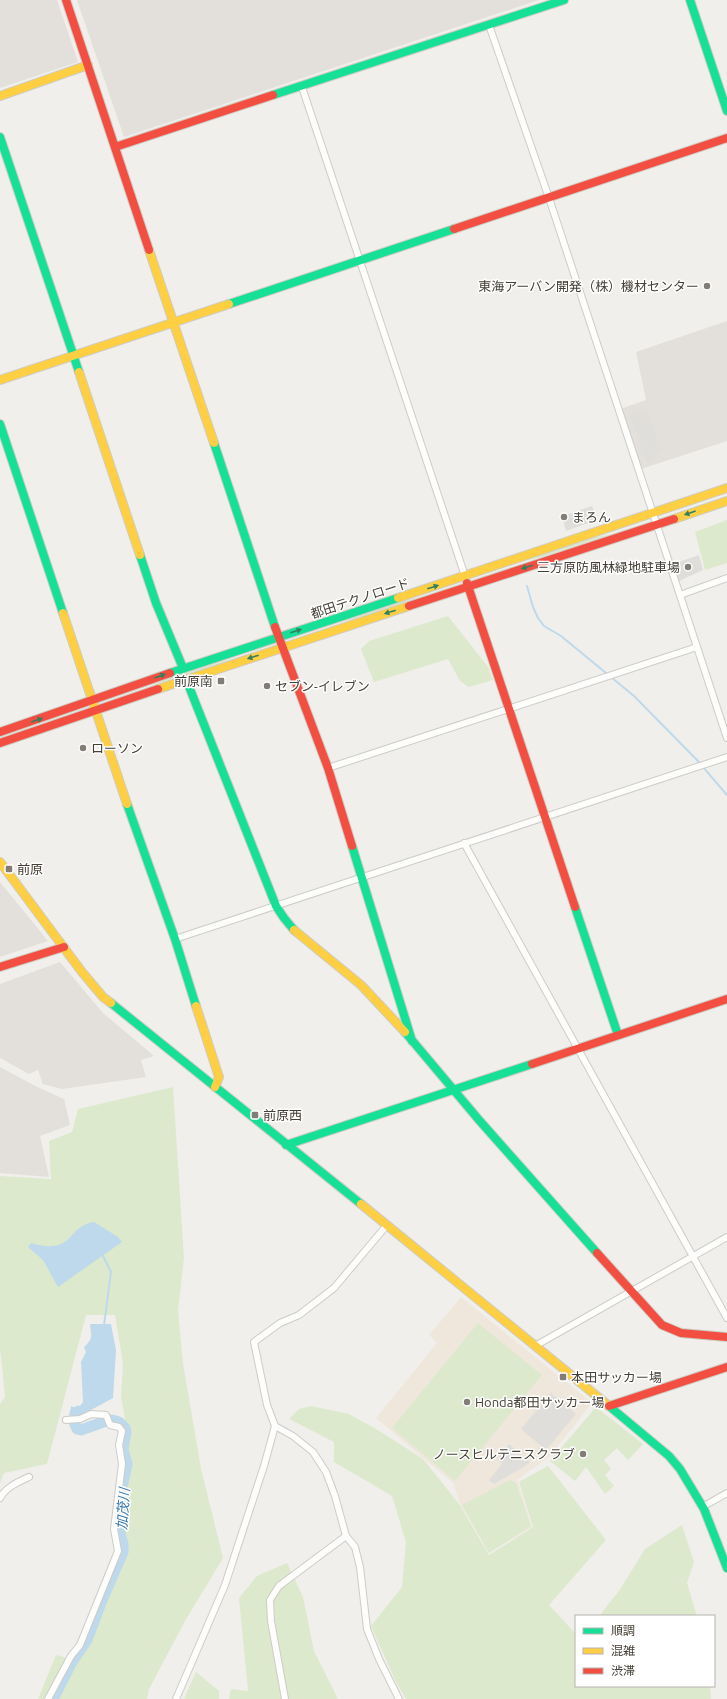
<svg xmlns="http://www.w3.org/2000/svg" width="727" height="1699" font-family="Ubuntu,'Noto Sans JP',sans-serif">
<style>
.commercial{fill:#efe7dc}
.industrial{fill:#e3e0dc}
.green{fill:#dde9cd}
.parking{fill:#dfdedb}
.water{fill:#bed9eb}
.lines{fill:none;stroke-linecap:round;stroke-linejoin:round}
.stream{stroke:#bed9eb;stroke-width:2}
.river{stroke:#bed9eb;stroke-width:11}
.street-casing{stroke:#ceccc8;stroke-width:8}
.fast-casing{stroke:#ceccc2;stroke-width:10}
.slow-casing{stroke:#ceccc2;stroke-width:10}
.jam-casing{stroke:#ceccc2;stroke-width:10}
.street{stroke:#fdfdfc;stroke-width:6}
.fast{stroke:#16e098;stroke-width:8}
.slow{stroke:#ffcf43;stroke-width:8}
.jam{stroke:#f24e42;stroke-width:8}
.oneway{fill:#33805e}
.poi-dot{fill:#827d76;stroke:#fff;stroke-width:1.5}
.labels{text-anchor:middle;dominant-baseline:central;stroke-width:3;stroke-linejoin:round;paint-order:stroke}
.poi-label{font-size:13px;fill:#464037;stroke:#fff;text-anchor:start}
.street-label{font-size:13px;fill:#464037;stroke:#fff}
.water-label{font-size:14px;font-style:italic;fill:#387aaa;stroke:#fff}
</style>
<rect width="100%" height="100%" fill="#f0efeb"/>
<polygon class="commercial" points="461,1297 592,1403 549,1457 517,1480 532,1527 489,1553 460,1503 453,1483 376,1418 437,1343 429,1335"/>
<g class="industrial">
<polygon points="0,0 57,0 78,62 0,88"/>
<polygon points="77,0 539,0 124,137"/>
<polygon points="727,321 727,441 641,469 620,409 646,400 636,352"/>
<polygon points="0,882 48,941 0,957"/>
<polygon points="60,962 103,1013 154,1056 141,1060 146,1077 62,1089 43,1084 38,1070 29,1074 0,1058 0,984"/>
<polygon points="0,1067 37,1087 64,1099 70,1125 40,1136 49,1177 0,1173"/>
</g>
<g class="green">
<polygon points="727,520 727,563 705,570 695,532"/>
<polygon points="612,534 543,557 517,562 579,540"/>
<polygon points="423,597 354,619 315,628 390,603"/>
<polygon points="448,616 488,667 493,680 469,687 460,681 448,659 374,682 361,649 369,641"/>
<polygon points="232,659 171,680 138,688 203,665"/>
<polygon points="173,1087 184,1258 178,1311 183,1363 201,1469 223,1558 185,1621 149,1689 147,1699 38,1699 56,1655 71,1659 115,1549 126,1462 127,1430 121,1396 123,1363 115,1315 86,1315 47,1464 4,1473 0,1483 0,1404 5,1397 0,1348 0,1176 51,1179 49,1141 72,1132 78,1109"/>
<polygon points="478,1323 542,1375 455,1481 392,1428"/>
<polygon points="311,1406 349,1414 381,1432 423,1459 460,1505 489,1555 533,1527 519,1482 548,1466 606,1540 549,1605 576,1634 576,1686 710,1686 711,1699 406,1699 396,1682 371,1626 402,1587 406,1542 392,1496 334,1462 334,1442 289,1419 299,1409"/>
<polygon points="596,1407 643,1444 628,1460 617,1448 604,1460 611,1469 605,1475 614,1486 605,1494 586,1467 575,1481 550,1461"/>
<polygon points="510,1480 516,1483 531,1526 489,1553 462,1505"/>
<polygon points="682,1525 694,1562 687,1583 697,1616 599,1616 619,1591 645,1549"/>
<polygon points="287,1563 303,1597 314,1651 338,1699 229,1699 231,1689 248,1691 239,1598 257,1576"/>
<polygon points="196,1672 219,1691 219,1699 184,1699"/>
</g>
<g class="parking">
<polygon points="646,408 662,452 653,455 655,460 647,463 630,414"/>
<polygon points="592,506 597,520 566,531 563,520 568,519 566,515"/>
<polygon points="699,555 703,570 679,581 673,564"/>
<polygon points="551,1393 576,1414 546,1450 521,1429"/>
<polygon points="509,1444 530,1462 527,1465 494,1484 489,1480 502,1464 497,1459"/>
</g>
<g class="water">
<path d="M94 1222 118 1237 122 1242 58 1287 43 1260 28 1247 31 1243C75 1256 66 1226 94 1222Z"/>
<path d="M90 1324H111L116 1350 113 1398 80 1416 70 1417 71 1406 78 1409 83 1402 81 1362 86 1352 84 1347C94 1338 91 1336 90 1324Z"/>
</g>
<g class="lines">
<g class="stream">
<polyline points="527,586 533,607 538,618 544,626 561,636 634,696 697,760 727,795"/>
<polyline points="102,1254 111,1272 104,1325"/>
</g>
<polyline class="river" points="53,1699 72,1662 87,1640 102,1600 123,1552 123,1544 119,1530 122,1509 122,1487 127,1464 123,1449 126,1432 125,1428 119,1422 112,1420 106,1421 81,1430 77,1429 74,1422 75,1413 79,1411"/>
<g class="street-casing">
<g id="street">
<polyline points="489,25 549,198 727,738"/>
<polyline points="302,87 465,576"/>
<polyline points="680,595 727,578"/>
<polyline points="328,768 697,647"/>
<polyline points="464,843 727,1318"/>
<polyline points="175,939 727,757"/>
<polyline points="535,1346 727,1237"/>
<path d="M0 1498C6 1487 18 1482 29 1477"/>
<polyline points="704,1506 727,1493"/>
<polyline points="346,1536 355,1547 360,1567 367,1629 379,1659 399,1699"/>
<polyline points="48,1699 71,1656 80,1645 118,1551 114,1529 122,1464 119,1445 122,1431 119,1427 110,1425 106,1415 91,1414 80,1419 66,1420"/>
<polyline points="176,1699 225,1585 264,1466 275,1426"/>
<polyline points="285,1699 271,1621 270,1600 279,1586 346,1536 335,1496 326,1472 313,1452 293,1436 275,1426 267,1405 254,1342 280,1323 299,1315 334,1288 387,1225"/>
</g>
</g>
<g class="fast-casing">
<g id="fast">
<polyline points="690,0 727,111"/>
<polyline points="273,95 564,0"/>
<polyline points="0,137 79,372"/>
<polyline points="229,304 454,229"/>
<polyline points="0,424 63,613"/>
<polyline points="214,443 275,627"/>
<polyline points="140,555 156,603 183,668"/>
<polyline points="170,673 398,598"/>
<polyline points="186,679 276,906 284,918 294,930"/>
<polyline points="127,804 175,939 196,1006"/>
<polyline points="352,846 412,1041"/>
<polyline points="575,907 618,1035"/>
<polyline points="111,1003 361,1204"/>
<polyline points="405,1032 479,1120 597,1253"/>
<polyline points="286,1145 532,1064"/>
<polyline points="609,1406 669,1456 680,1469 704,1509 727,1568"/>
</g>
</g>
<g class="slow-casing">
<g id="slow">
<polyline points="0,96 88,65"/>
<polyline points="149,250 214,443"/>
<polyline points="79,372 140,555"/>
<polyline points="0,380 229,304"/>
<polyline points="674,519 727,501"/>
<polyline points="398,598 727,488"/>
<polyline points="63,613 127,804"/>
<polyline points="158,689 409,606"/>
<polyline points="0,862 82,972 103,997 111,1003"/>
<polyline points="294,930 361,985 405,1032"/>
<polyline points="196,1006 219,1077 215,1087"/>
<polyline points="361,1204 609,1406"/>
</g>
</g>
<g class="jam-casing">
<g id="jam">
<polyline points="66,0 149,250"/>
<polyline points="115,147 273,95"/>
<polyline points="454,229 727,138"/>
<polyline points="467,583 575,907"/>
<polyline points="409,606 674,519"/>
<polyline points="275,627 328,768 352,846"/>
<polyline points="0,732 170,673"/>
<polyline points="0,743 158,689"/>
<polyline points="0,967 64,947"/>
<polyline points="532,1064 727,999"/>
<polyline points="597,1253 662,1325 681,1333 727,1337"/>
<polyline points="609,1406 727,1367"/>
</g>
</g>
<use href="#street" class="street"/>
<use href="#fast" class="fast"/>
<use href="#slow" class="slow"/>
<use href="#jam" class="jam"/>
</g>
<defs><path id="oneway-solid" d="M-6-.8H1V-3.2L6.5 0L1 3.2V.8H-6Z"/></defs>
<g class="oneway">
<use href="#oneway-solid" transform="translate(690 513) rotate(161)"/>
<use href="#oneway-solid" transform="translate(527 567) rotate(162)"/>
<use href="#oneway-solid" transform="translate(433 587) rotate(-18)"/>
<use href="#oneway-solid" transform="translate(390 612) rotate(162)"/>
<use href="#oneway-solid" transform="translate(296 631) rotate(-18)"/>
<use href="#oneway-solid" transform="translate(253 657) rotate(162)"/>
<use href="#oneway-solid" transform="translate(160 676) rotate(-20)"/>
<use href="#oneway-solid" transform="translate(37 720) rotate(-19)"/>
</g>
<g class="poi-dot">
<circle cx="707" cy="286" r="4"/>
<circle cx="564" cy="517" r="4"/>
<circle cx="688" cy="567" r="4"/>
<rect x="217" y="677" width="8" height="8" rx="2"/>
<circle cx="267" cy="686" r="4"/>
<circle cx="83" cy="748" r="4"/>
<rect x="5" y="865" width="8" height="8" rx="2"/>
<rect x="251" y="1111" width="8" height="8" rx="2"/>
<rect x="559" y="1373" width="8" height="8" rx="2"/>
<circle cx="467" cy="1402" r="4"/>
<circle cx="583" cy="1454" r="4"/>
</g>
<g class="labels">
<g class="poi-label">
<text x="699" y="286" text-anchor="end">東海アーバン開発（株）機材センター</text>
<text x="572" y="517">まろん</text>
<text x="680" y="567" text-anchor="end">三方原防風林緑地駐車場</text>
<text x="213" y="681" text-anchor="end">前原南</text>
<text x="275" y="686">セブン-イレブン</text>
<text x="91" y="748">ローソン</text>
<text x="17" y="869">前原</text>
<text x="263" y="1115">前原西</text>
<text x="571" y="1377">本田サッカー場</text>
<text x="475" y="1402">Honda都田サッカー場</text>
<text x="575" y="1454" text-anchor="end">ノースヒルテニスクラブ</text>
</g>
<g class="street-label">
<text transform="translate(360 598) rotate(-18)">都田テクノロード</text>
</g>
<g class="water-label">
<text transform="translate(123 1509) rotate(-86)">加茂川</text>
</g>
</g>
<rect x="575" y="1615" width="140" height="72" fill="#ffffff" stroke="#b5b3af"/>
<rect x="583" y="1628" width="20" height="6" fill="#16e098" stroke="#b5b3af"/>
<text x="611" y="1635" font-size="12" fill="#464037">順調</text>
<rect x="583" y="1648" width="20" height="6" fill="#ffcf43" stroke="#b5b3af"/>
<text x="611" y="1655" font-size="12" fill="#464037">混雑</text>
<rect x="583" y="1668" width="20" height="6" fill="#f24e42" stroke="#b5b3af"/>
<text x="611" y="1675" font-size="12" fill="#464037">渋滞</text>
</svg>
